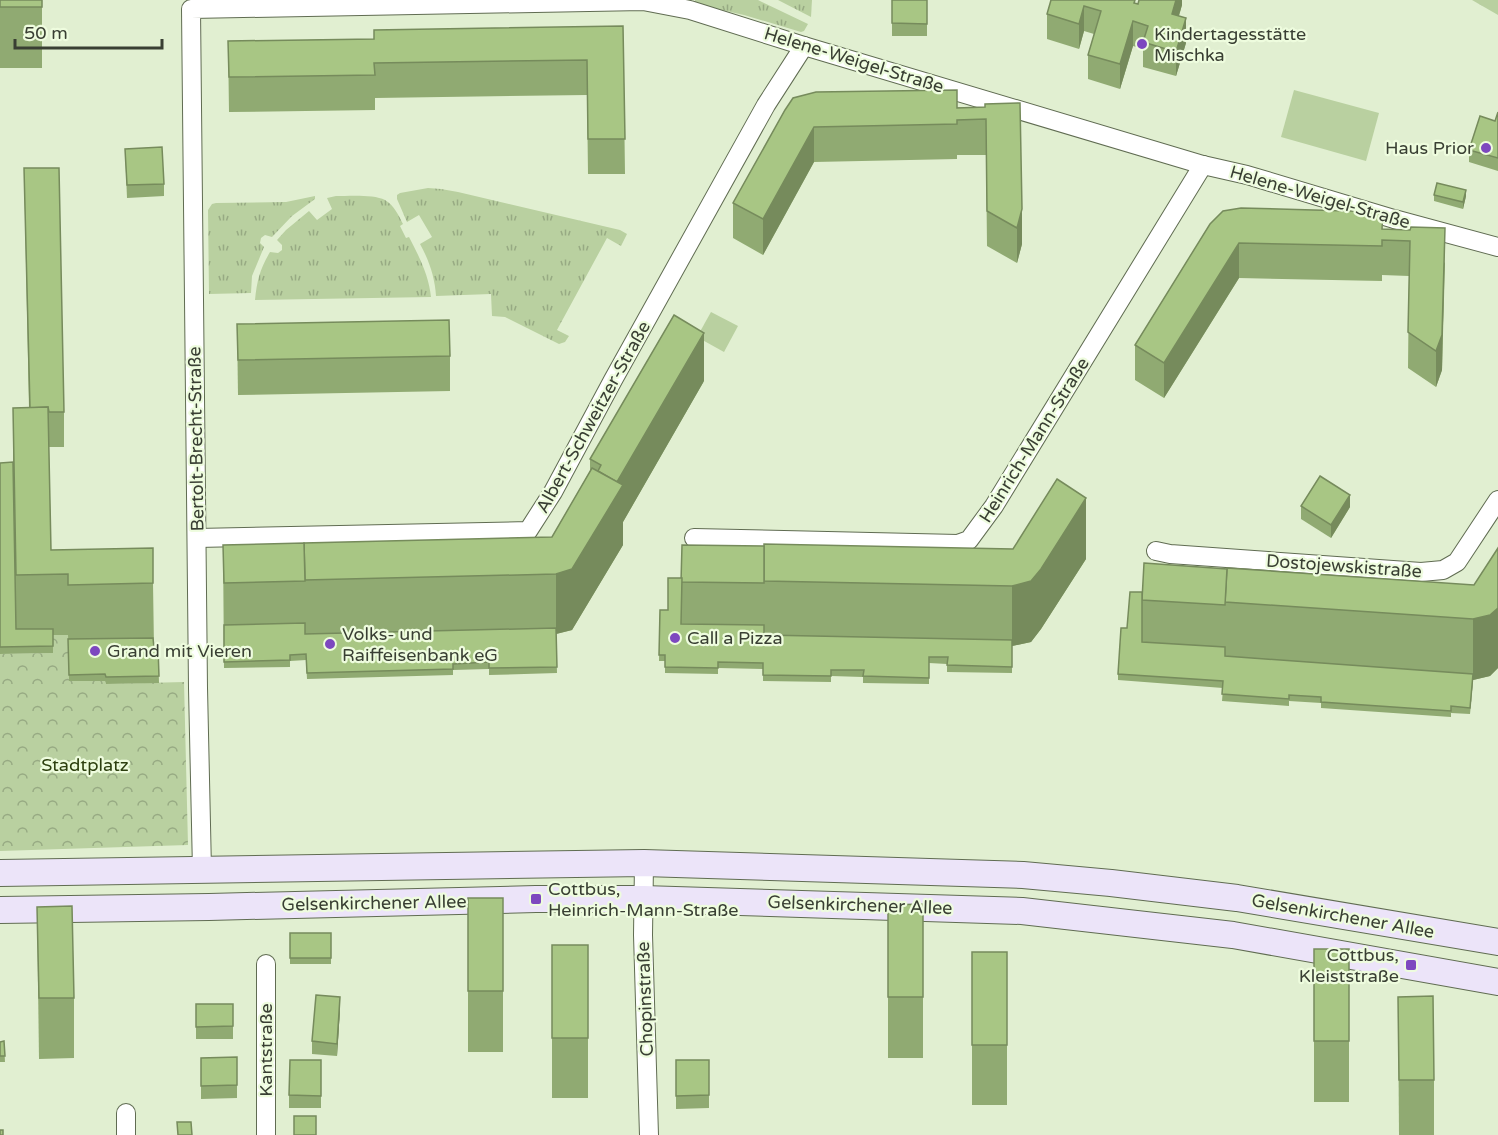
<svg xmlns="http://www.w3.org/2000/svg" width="1498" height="1135" font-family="'Varela Round',sans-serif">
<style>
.grass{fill:url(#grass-tufts)}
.forest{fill:url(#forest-crowns)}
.pitch{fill:#b9d0a0}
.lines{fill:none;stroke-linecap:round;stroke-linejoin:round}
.minor-casing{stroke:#606c52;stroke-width:20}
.secondary-casing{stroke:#606c52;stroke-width:28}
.minor{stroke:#fff;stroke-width:18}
.secondary{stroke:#ece4f9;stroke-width:26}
.wall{fill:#90aa72}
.shaded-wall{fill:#768b5c}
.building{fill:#a8c684;stroke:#768b5c;stroke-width:1.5}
.poi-dot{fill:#7d48bf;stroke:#eefcde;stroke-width:2}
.labels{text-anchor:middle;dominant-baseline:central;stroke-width:4.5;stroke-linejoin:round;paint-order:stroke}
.poi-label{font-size:18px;fill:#393f33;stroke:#eefcde;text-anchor:start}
.street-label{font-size:18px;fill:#393f33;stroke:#eefcde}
.park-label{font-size:18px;fill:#2c3f0e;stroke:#eefcde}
</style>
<defs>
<pattern id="grass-tufts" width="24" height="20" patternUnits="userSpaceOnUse" patternTransform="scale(1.5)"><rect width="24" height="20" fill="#b9d0a0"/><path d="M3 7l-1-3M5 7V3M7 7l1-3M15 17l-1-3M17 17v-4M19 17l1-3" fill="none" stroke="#97aa83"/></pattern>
<pattern id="forest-crowns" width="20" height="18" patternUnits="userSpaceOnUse" patternTransform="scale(1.5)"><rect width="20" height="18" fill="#b9d0a0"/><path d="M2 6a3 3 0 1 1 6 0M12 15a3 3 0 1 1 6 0" fill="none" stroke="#97aa83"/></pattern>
</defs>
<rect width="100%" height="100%" fill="#e1efd1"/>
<g class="grass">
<polygon points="695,0 758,0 808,24 804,31 801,32 744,15 695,4"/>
<polygon points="778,0 812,0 811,17"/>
<path d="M428 188 441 189 458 192 620 230 627 234 621 246 607 238 557 330 569 336 565 342 559 344 505 317 492 316 491 294 436 296C435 278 429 260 420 244L432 237 419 215 407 222 397 199V195L400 193Z"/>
<polygon points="315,196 315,199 292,216 272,237 265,235 261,238 260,243 264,247 252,276 251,293 209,294 208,210 212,204 216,203 286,202"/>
<path d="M336 196C348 196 374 194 385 200 394 205 399 216 403 224L400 226 406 238 409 237C419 256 429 276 431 297L255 300C257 280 260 269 270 252L278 253 282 250V245L277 240 286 230 309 211 317 220 332 209 327 198Z"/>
</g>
<g class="forest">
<polygon points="1472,0 1498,0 1498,15"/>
<polygon points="53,635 68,635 69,681 105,681 106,684 184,682 188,845 0,851 0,654 53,653"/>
</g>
<g class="pitch">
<polygon points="1294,90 1379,113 1366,161 1281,137"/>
<polygon points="711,312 738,326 724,352 697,337"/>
</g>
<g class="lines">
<g class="minor-casing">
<g id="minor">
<polyline points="197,538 528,531 553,492 613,380 766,105 804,46"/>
<polyline points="694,538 958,544 969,540 994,506 1203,165"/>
<polyline points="1156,551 1170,554 1421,572 1443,570 1457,562 1498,500"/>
<polyline points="644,863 643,935 649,1135"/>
<polyline points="202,870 198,688 191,9 643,1 690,10 804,46 1203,165 1247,175 1394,219 1498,247"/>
<polyline points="126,1113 126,1135"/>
<polyline points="266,1135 266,964"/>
</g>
</g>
<g class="secondary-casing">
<g id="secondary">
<polyline points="0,873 644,863 1023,875 1111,883 1237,898 1498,942"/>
<polyline points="0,910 209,907 536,899 643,899 1022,911 1233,935 1498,982"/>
</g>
</g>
<use href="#minor" class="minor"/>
<use href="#secondary" class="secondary"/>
</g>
<g class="wall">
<rect x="0" y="0" width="42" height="68"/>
<rect x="892" y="0" width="35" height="36"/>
<polygon points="1051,0 1138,4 1182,0 1182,5 1179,16 1186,43 1176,76 1143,67 1143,49 1133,46 1120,89 1088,79 1088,55 1094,34 1084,31 1079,49 1047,39 1047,14"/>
<polygon points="623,26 625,174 588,174 587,95 375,98 375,110 229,112 228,41 374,39"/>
<polygon points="985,107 1022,244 1017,263 987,246 986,155 957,155 957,159 814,162 763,255 733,238 733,203 785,110"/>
<polygon points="1498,112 1498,171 1469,162 1469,150 1495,121"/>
<polygon points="125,149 164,184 164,196 127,198"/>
<polygon points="24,168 64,412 64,447 49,447 51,550 153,583 154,648 158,648 159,683 106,684 105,681 69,681 68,635 53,635 53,653 0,654 0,463 13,463 13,408 29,408"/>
<polygon points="1434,195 1466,196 1463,209 1434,201"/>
<polygon points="1210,224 1410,230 1445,263 1442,370 1436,387 1408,368 1409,276 1382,275 1382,281 1239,278 1164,398 1135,380 1135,345"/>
<polygon points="237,324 450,356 450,391 238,395"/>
<polygon points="704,381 623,522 623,545 572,630 556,634 557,673 489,675 489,669 453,670 453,675 307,679 306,660 290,661 290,667 224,668 223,545 304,552 552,537 590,471 590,459"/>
<polygon points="1301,506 1350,507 1331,538 1301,519"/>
<polygon points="1498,548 1498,668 1490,676 1473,680 1470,714 1451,713 1451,717 1321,708 1321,703 1289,701 1289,706 1222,701 1223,688 1118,680 1118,674 1127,628 1142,592 1474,585"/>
<polygon points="1086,559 1041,629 1031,642 1012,646 1012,673 947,672 947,664 929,663 929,684 863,683 863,677 831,676 831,682 763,681 763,669 718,668 718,674 665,673 665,661 659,661 660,610 668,610 682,578"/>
<rect x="468" y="898" width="35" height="154"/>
<polygon points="923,904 923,1058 888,1058 888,905"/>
<polygon points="37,907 74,998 74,1058 39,1059"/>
<rect x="290" y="933" width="41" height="31"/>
<rect x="552" y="945" width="36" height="153"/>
<rect x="1314" y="949" width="35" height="153"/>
<rect x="972" y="952" width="35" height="153"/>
<polygon points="1398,997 1434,1080 1434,1135 1399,1135"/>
<rect x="196" y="1004" width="37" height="35"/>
<polygon points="340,1010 337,1056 312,1054 312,1041"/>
<polygon points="4,1041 5,1062 0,1062 0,1042"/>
<polygon points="237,1057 237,1098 201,1099 201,1058"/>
<polygon points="321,1060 321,1108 289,1108 289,1095"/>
<polygon points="676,1060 709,1060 709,1108 676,1109"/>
</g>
<g class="shaded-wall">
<polygon points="1176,0 1182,0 1182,5 1172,38 1172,14"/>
<polygon points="1084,6 1084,31 1079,49 1079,24"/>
<polygon points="1186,18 1186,43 1176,76 1176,52"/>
<polygon points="1133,21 1133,46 1120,89 1120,64"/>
<polygon points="814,127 814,162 763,255 763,219"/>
<polygon points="1466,190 1466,196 1463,209 1463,202"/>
<polygon points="1022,209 1022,244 1017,263 1017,228"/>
<polygon points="1445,228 1442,370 1436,387 1436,351"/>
<polygon points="1239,243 1239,278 1164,398 1164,363"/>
<polygon points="704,333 704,381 623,522 623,545 572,630 556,634 556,574 612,491"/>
<polygon points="1350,495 1350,507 1331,538 1331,525"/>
<polygon points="1086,498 1086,559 1041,629 1031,642 1012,646 1012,673 1012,586"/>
<polygon points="1498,608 1498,668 1490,676 1473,680 1470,714 1473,674 1473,619"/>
<polygon points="340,997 340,1010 337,1056 337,1044"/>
</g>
<g class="building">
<rect x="0" y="0" width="42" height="7"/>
<polygon points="892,0 927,0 927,24 892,23"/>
<polygon points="1051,0 1135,0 1134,3 1138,4 1139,0 1176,0 1172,14 1186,18 1176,52 1143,42 1148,26 1133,21 1120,64 1088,55 1101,11 1084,6 1079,24 1047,14"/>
<polygon points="623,26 625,139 588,139 587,60 374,63 375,75 229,77 228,41 374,39 374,30"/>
<polygon points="957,90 957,108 985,107 985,104 1020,103 1022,209 1017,228 987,211 986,119 957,120 957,124 814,127 763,219 733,203 785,110 793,98 816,92"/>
<polygon points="1498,112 1498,158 1469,150 1480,116 1495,121"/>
<polygon points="162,147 164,184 127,185 125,149"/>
<polygon points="24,168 59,168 64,412 49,412 48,407 30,408"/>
<polygon points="1437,183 1466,190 1463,202 1434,195"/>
<polygon points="1241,208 1383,212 1382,229 1410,230 1411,227 1445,228 1442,335 1436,351 1408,332 1410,241 1382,240 1382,246 1239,243 1164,363 1135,345 1210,224 1223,211"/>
<polygon points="674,315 704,333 617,482 598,471 601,465 590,459"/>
<polygon points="449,320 450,356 238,360 237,324"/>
<polygon points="48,407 51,550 153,548 153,583 68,585 68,574 16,575 13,408"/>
<polygon points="13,462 16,629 53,629 53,646 0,647 0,463"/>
<polygon points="592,468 623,485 572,569 556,574 305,580 304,543 552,537"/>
<polygon points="1320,476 1350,495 1331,525 1301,506"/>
<polygon points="1057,479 1086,498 1041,569 1031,581 1012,586 764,581 764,544 1013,549"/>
<polygon points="304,543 305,581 224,583 223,545"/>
<polygon points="682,545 764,546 764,583 681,582"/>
<polygon points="1498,548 1498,608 1490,615 1473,619 1225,602 1227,568 1474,585"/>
<polygon points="1144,563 1227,569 1225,605 1142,600"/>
<polygon points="668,578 682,578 681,624 764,625 764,635 1012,640 1012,667 947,665 948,657 929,657 929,678 863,676 864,670 831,670 831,676 763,675 763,663 718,662 718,668 665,667 665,655 659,655 660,610 668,610"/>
<polygon points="1130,592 1142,592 1142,642 1225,647 1225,656 1473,674 1470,708 1451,706 1451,711 1321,702 1321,697 1289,695 1289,699 1222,694 1223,681 1118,674 1121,628 1127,628"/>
<polygon points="305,623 305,634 556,628 557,667 489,668 489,662 453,664 453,669 307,673 306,654 290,655 290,660 224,662 224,625"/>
<polygon points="153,638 154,648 158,648 159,676 106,677 105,674 69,675 68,639"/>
<rect x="468" y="898" width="35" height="93"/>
<polygon points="923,904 923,997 888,997 888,905"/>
<polygon points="72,906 74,998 39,998 37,907"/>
<rect x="290" y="933" width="41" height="25"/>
<rect x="552" y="945" width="36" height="93"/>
<rect x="1314" y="949" width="35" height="92"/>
<rect x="972" y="952" width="35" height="93"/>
<polygon points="316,995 340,997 337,1044 312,1041"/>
<polygon points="1433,996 1434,1080 1399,1080 1398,997"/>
<polygon points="196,1004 233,1004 233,1026 196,1027"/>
<polygon points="4,1041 5,1056 0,1056 0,1042"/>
<polygon points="237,1057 237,1085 201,1086 201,1058"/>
<polygon points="290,1060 321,1060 321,1096 289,1095"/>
<polygon points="676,1060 709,1060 709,1095 676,1096"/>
<rect x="294" y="1116" width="22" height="19"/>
<polygon points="177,1122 191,1122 192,1135 178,1135"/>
<rect x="0" y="1130" width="3" height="5"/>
</g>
<g class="poi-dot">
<circle cx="1142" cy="44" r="6"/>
<circle cx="1486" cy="148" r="6"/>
<circle cx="675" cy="638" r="6"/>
<circle cx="330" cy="644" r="6"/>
<circle cx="95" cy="651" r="6"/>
<rect x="530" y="893" width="12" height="12" rx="3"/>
<rect x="1405" y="959" width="12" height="12" rx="3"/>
</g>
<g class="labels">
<g class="poi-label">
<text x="1154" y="34">Kindertagesstätte<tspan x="1154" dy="21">Mischka</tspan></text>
<text x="1474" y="148" text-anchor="end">Haus Prior</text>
<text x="342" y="634">Volks- und<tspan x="342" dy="21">Raiffeisenbank eG</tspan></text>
<text x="687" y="638">Call a Pizza</text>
<text x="107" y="651">Grand mit Vieren</text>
<text x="548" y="889">Cottbus,<tspan x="548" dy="21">Heinrich-Mann-Straße</tspan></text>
<text x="1399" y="955" text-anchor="end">Cottbus,<tspan x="1399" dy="21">Kleiststraße</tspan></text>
</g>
<g class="street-label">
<text transform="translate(854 60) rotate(17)">Helene-Weigel-Straße</text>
<text transform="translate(1320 197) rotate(16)">Helene-Weigel-Straße</text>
<text transform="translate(593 417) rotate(-61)">Albert-Schweitzer-Straße</text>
<text transform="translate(196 439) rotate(-91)">Bertolt-Brecht-Straße</text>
<text transform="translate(1034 440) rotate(-58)">Heinrich-Mann-Straße</text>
<text transform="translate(1344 566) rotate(4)">Dostojewskistraße</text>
<text transform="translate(374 903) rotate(-1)">Gelsenkirchener Allee</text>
<text transform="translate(860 905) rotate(2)">Gelsenkirchener Allee</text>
<text transform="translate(1343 916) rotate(10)">Gelsenkirchener Allee</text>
<text transform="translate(645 999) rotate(-92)">Chopinstraße</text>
<text transform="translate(266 1050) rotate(-90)">Kantstraße</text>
</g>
<g class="park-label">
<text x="85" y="765">Stadtplatz</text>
</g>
</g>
<path d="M15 39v9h147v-9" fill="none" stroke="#393f33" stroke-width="3"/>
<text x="24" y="39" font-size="18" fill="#393f33" stroke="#eefcde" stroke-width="4.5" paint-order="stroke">50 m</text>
</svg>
